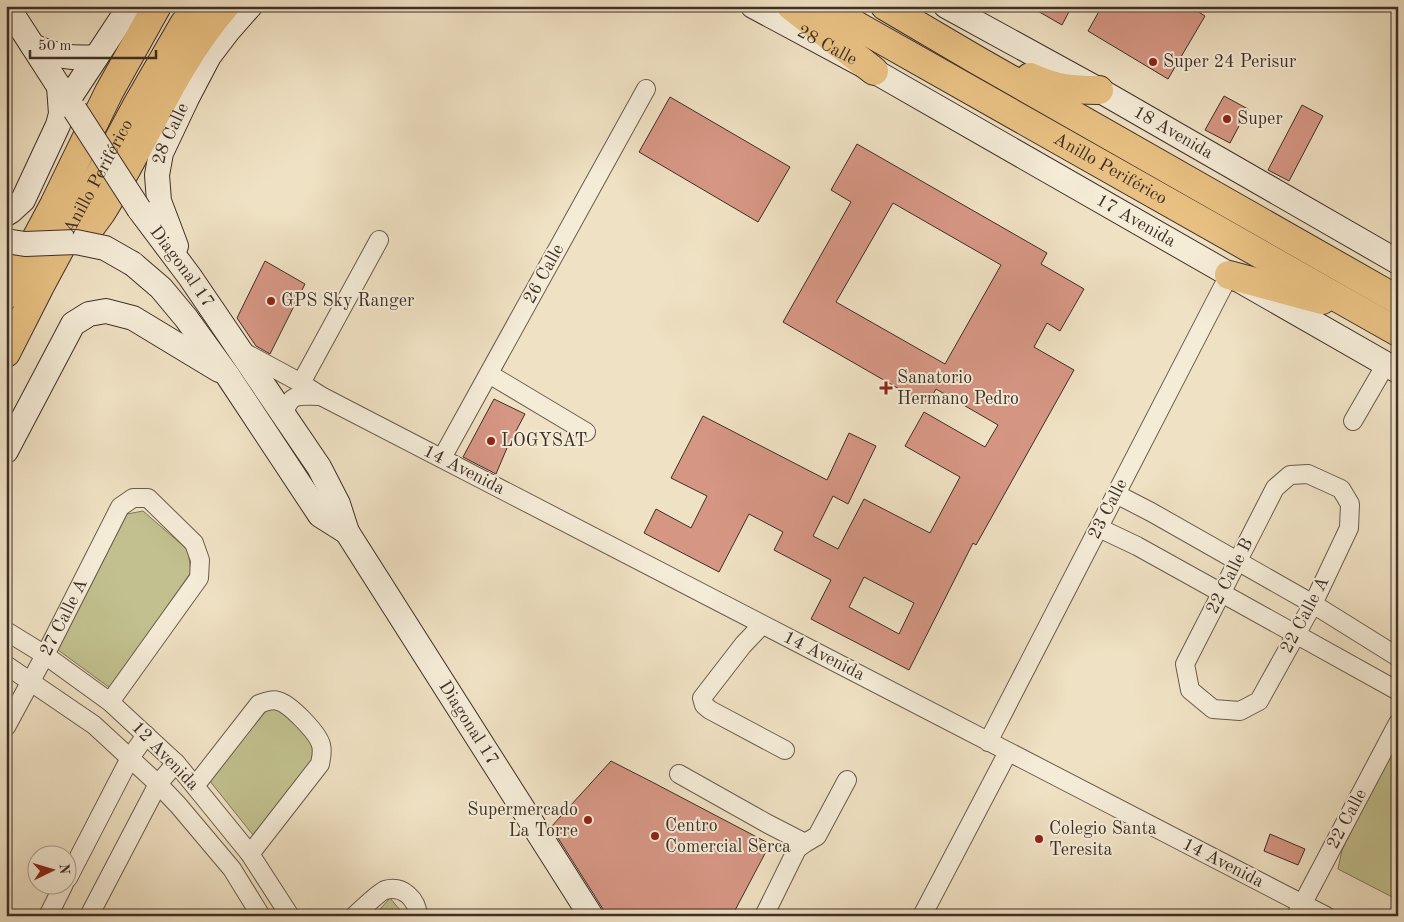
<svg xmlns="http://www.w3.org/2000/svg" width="1404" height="922" font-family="'Old Standard TT',serif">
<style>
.green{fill:#c1c08e;stroke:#80785a}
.building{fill:#d69684;stroke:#3e2f27;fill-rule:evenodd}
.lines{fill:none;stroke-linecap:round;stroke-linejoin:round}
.street-casing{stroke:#6a5c4e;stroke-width:20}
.secondary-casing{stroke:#3e2f27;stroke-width:26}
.highway-casing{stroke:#3e2f27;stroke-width:30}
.street{stroke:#f5ecd8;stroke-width:18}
.secondary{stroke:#f5ecd8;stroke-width:24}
.highway{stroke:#e8c082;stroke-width:28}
.secondary-bridge-casing{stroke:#3e2f27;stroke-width:26;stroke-linecap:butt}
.secondary-bridge{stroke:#f5ecd8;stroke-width:24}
.poi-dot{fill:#8f2418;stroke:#f5ecd8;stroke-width:2}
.labels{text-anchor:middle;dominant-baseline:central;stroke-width:4;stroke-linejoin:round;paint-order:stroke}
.street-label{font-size:18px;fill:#3e2f27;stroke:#f5ecd8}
.poi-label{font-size:18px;fill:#3e2f27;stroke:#f5ecd8;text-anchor:start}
</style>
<rect width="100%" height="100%" fill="#efe1c3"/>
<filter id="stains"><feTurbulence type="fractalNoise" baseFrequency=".004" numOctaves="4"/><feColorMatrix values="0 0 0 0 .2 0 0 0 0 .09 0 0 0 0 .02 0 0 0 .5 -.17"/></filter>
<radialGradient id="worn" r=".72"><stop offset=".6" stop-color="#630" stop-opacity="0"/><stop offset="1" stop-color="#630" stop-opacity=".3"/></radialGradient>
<g class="green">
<polygon points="143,511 188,550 191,572 110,688 58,650 127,514"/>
<polygon points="275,700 323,748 253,835 209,780"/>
<polygon points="1398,737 1398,896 1396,899 1338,869 1342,850"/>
<polygon points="390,898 405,916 374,916"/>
</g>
<g class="building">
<polygon points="1029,6 1072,6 1062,25"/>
<polygon points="1102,6 1189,6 1205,16 1168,79 1088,31"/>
<polygon points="1224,96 1248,109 1230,143 1205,130"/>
<polygon points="670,97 790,167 758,222 639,152"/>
<polygon points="1302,105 1323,116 1289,181 1268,170"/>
<path d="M857 144 1047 253 1041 264 1084 289 1060 331 1047 323 1034 347 1074 370 976 545 973 543 909 670 811 619 831 580 774 550 783 532 749 514 719 572 644 533 656 509 691 528 707 496 671 478 703 416 827 480 849 433 876 446 848 504 833 496 813 536 838 549 864 499 930 533 960 477 905 446 924 412 985 447 998 425 936 389 927 405 783 322 851 202 831 190ZM893 203 1001 265 945 364 836 302ZM864 577 914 603 899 634 849 607Z"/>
<polygon points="265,261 305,284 270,354 256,346 237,318"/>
<polygon points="494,399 525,414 507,448 496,474 463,457"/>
<polygon points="611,761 654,783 770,844 732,916 605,916 603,909 551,827"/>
<polygon points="1270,834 1305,849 1298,865 1264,851"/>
</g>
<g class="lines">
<g class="street-casing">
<g id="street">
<path d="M240 350 301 383 321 396C657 568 990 744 1326 916"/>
<polyline points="489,374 586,432"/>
<polyline points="301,383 379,240"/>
<path d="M284 415C290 391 300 396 321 396"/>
<polyline points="1353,421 1386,364"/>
<polyline points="442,458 646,89"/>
<polygon points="1308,474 1341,489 1350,504 1349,528 1313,604 1259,701 1240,711 1213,709 1190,690 1185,664 1275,488 1290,475"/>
<polyline points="1116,494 1151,512 1313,604 1398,657"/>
<polyline points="1099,528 1137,546 1398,691"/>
<polyline points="762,625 743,645 702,698 704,705 710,710 785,750"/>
<polyline points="6,631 45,655 110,702 176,763 250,854 290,916"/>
<polyline points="6,665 94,725 158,784 178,805 232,869 261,916"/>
<path id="s1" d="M6 727 45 655 120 507 133 498H148L194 543 200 560 199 578 110 702"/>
<polyline points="988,742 1229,275"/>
<polyline points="679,774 768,824 805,843"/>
<path d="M195 786 259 704C265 702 272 699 278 701 290 704 318 733 321 745 323 752 321 758 320 764L250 854"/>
<polyline points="68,878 130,758 146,735"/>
<polyline points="48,916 64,884"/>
<polyline points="89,916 158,784 176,763"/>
<path d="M354 916C361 910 379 892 385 890 403 885 417 899 418 916"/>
<polyline points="764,916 797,849 805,843 817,836 847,780"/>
<polyline points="922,916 1008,752"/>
<polyline points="1296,916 1398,723"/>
</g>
</g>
<g class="secondary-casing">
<g id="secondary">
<polyline points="7,6 67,99"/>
<path id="s2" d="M753 6 874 71 1398 371"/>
<path id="s3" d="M946 6 1099 90 1398 262"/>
<path d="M33 46C55 56 71 59 96 57"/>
<polyline points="68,100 130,6"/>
<path id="s4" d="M139 209 190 277 319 467 338 504 347 532 591 916"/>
<polyline points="6,214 11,211 23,200 58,125 61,114 59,86"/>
<path id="s5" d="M176 246 159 201 157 175 161 153 187 98 209 56 228 31 250 6"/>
<polyline points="133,264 161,288 186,318 228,376 320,515 347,532"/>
<polyline points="6,451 73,324 89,314 106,311 133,318 219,370"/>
</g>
</g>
<g class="highway-casing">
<g id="highway">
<polyline points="791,6 874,71"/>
<path id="s6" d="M822 6 1398 332"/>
<polyline points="885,6 975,59 1398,300"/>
<path d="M1030 77C1057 89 1071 90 1099 90"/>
<path d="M77 240 90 228 101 213C144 145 172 67 225 6"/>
<polyline points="1229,275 1322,300"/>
<polyline points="6,295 54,205 109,92 157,6"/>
<path id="s7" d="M6 353 40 286 136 107 184 24 199 6"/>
</g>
</g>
<use href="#street" class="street"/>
<use href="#secondary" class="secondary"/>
<use href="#highway" class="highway"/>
<g class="secondary-bridge-casing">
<g id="secondary-bridge">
<polyline points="75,110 139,209"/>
<polyline points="6,241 25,244 76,242 105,248 133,264"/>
</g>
</g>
<use href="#secondary-bridge" class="secondary-bridge"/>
</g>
<g class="poi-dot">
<circle cx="1153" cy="62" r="5"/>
<circle cx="1227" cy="119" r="5"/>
<circle cx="271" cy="301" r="5"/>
<path d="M883.5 380.5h5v5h5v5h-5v5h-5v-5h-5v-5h5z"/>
<circle cx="491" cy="441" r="5"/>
<circle cx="588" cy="820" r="5"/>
<circle cx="655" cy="836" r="5"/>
<circle cx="1039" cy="839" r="5"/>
</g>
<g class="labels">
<g class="street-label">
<text stroke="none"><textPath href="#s2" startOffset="84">28 Calle</textPath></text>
<text stroke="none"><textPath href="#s3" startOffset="260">18 Avenida</textPath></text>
<text stroke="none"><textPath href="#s5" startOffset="118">28 Calle</textPath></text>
<text stroke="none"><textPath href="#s6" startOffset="331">Anillo Periférico</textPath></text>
<text stroke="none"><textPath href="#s7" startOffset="199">Anillo Periférico</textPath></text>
<text stroke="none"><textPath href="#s2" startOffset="439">17 Avenida</textPath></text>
<text stroke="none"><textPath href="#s4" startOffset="72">Diagonal 17</textPath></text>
<text transform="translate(544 274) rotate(-61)">26 Calle</text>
<text transform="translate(464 470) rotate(27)">14 Avenida</text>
<text transform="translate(1108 509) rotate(-63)">23 Calle</text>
<text transform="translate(1230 576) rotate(-63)">22 Calle B</text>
<text transform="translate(1305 615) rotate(-62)">22 Calle A</text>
<text stroke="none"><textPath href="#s1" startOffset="124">27 Calle A</textPath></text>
<text transform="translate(824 656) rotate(27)">14 Avenida</text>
<text stroke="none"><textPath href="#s4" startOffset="612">Diagonal 17</textPath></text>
<text transform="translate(165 756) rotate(46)">12 Avenida</text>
<text transform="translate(1347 819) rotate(-62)">22 Calle</text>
<text transform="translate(1223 863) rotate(27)">14 Avenida</text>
</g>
<g class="poi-label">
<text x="1163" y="62">Super 24 Perisur</text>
<text x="1237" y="119">Super</text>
<text x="281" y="301">GPS Sky Ranger</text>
<text x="897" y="378">Sanatorio<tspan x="897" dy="21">Hermano Pedro</tspan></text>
<text x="501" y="441">LOGYSAT</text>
<text x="578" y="810" text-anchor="end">Supermercado<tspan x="578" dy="21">La Torre</tspan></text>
<text x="665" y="826">Centro<tspan x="665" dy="21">Comercial Serca</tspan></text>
<text x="1049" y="829">Colegio Santa<tspan x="1049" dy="21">Teresita</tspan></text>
</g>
</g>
<rect width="1404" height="922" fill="none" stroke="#efe1c3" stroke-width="25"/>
<rect x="8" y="8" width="1389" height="907" fill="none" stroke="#3e2f27" stroke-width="2.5"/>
<rect x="12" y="12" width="1379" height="897" fill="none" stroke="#3e2f27"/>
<g transform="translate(52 870) rotate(85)"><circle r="24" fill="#f5ecd8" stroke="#aca091"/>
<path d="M0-4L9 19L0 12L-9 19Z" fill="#8f2418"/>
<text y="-8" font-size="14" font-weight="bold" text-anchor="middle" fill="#3e2f27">N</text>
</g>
<path d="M30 50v8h126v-8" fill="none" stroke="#3e2f27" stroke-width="2.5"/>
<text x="38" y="50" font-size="15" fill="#3e2f27" stroke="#f5ecd8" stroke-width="4" paint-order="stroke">50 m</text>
<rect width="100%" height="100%" filter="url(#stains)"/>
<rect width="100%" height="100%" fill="url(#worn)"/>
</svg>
